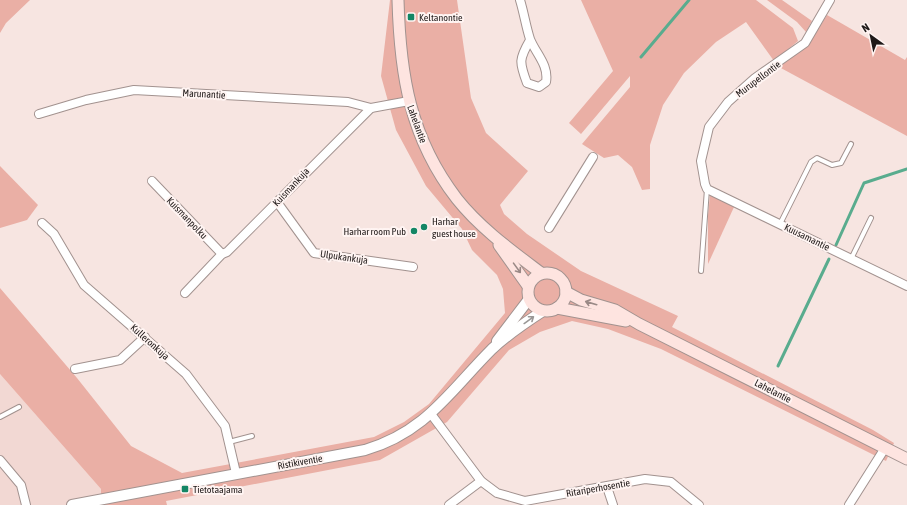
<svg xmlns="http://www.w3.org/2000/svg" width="907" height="505" font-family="'Asap Condensed',sans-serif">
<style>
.built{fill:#f2d8d3}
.green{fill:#eaafa5}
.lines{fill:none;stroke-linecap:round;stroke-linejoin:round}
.stream{stroke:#59ac8e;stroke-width:3}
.service-casing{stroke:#a2928f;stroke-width:6}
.minor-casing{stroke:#a2928f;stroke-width:10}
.tertiary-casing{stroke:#a2928f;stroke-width:12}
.secondary-casing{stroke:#a2928f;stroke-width:13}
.service{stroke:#fff;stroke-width:4}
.minor{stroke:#fff;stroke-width:8}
.tertiary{stroke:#fff;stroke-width:10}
.secondary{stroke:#fee4e0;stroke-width:11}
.oneway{stroke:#9a8986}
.oneway2{stroke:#9a9897}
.poi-dot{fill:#138665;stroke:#fff4f2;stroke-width:1.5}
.labels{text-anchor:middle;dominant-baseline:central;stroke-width:4;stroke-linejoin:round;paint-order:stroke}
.poi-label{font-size:10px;fill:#1f1918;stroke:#fff4f2;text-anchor:start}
.street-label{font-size:10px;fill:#1f1918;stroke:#fff4f2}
</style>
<rect width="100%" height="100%" fill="#f7e5e1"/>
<polygon class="built" points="0,374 101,489 101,505 0,505"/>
<g class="green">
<polygon points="0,0 30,0 6,23 0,33"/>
<polygon points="390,0 457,0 471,98 486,133 528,171 500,205 504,214 527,234 581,271 678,316 672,327 873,430 894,443 886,461 661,349 608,329 572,321 540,332 509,350 447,422 380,460 166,501 167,505 101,505 101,489 0,374 0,288 77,378 131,446 182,473 374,437 404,422 429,404 505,313 503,289 497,275 472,250 462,229 426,186 396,130 381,76"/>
<polygon points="581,0 756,0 793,28 798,41 774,61 746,22 716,42 684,73 663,105 650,145 650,189 642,190 632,167 618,155 604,158 582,144 630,87 630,76 581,134 569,123 613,71"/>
<polygon points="767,0 782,0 812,21 806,32 797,22"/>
<polygon points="827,15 905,60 907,57 907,136 779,67 808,45"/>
<polygon points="0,166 38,205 27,220 0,228"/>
<polygon points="710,195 734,207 708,264 708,215"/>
</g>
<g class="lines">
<g class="stream">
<polyline points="641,57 689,0"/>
<polyline points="836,245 864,183 907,169"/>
<polyline points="778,366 829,259"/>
</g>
<g class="service-casing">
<g id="service">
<polyline points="780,224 811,162 817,158 832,165 841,163 851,144"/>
<polyline points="851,259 871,218"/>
<polyline points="701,271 707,189"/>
<polyline points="0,417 19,407"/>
<polyline points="229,442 252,436"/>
</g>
</g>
<g class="minor-casing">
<g id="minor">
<path d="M520 0C524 13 526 27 530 39 536 54 549 65 546 82L539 87 527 83C519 62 519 59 530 40"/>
<polyline points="830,0 805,43 755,78 728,102 709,127 701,161 705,184 707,189 907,286"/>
<polyline points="39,114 86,100 134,90 348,102 371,108"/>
<polyline points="152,181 222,254"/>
<polyline points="277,202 314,253 413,267"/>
<polyline points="42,223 54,234 84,285 186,374 225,426 236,473"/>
<polyline points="549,228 593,157"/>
<polyline points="185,293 222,254 227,252 371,108 409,101"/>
<polyline points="75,369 120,360 145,337"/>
<polyline points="431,414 481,481 497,493 525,501 645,479 671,482 699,505"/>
<polyline points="0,460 21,485 26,505"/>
<polyline points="607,487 613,505"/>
<polyline points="449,505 481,481"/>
<polyline points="849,505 885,448"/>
</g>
</g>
<g class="tertiary-casing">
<g id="tertiary">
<polyline points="497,341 529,299"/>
<path d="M72 505 365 450C426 432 449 392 492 349 507 335 526 322 543 311"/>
</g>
</g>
<g class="secondary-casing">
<g id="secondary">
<path d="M398 0C400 75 410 138 457 199 480 228 512 251 541 273"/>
<polyline points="499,245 528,286"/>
<circle cx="547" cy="292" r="19"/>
<polyline points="566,292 581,300 615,310 639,324 907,459"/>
<polyline points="557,308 626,321"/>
</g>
</g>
<use href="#service" class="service"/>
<use href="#minor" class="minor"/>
<use href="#tertiary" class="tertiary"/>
<use href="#secondary" class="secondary"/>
</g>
<defs><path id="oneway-shaft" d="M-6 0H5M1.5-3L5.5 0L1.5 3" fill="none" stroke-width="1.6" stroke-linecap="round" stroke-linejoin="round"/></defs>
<g class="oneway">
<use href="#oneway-shaft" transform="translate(517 268) rotate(54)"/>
<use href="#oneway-shaft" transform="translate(591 303) rotate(-164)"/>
</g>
<use class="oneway2" href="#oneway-shaft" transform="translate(529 320) rotate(-36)"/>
<g class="poi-dot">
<rect x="407" y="13" width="8" height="8" rx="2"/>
<circle cx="424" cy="227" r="4"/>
<circle cx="414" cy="231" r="4"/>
<rect x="181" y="485" width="8" height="8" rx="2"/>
</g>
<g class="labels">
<g class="poi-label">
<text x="419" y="17">Keltanontie</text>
<text x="432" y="221">Harhar<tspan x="432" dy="12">guest house</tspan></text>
<text x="406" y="231" text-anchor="end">Harhar room Pub</text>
<text x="193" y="489">Tietotaajama</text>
</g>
<g class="street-label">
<text transform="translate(758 79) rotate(-37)">Murupellontie</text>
<text transform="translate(204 94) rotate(3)">Marunantie</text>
<text transform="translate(417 124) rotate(70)">Lahelantie</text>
<text transform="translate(291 187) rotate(-47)">Kuismankuja</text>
<text transform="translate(187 218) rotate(46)">Kuismanpolku</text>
<text transform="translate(807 237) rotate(26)">Kuusamantie</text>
<text transform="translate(344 257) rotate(8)">Ulpukankuja</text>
<text transform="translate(150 342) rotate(42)">Kulleronkuja</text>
<text transform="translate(773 391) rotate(27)">Lahelantie</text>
<text transform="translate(300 462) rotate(-10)">Ristikiventie</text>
<text transform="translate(598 488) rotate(-10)">Ritariperhosentie</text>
</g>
</g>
<g transform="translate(871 36) rotate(327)" stroke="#fff4f2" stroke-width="3" paint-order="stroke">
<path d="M0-3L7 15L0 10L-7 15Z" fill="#1f1918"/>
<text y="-6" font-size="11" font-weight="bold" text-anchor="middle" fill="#1f1918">N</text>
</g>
</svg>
